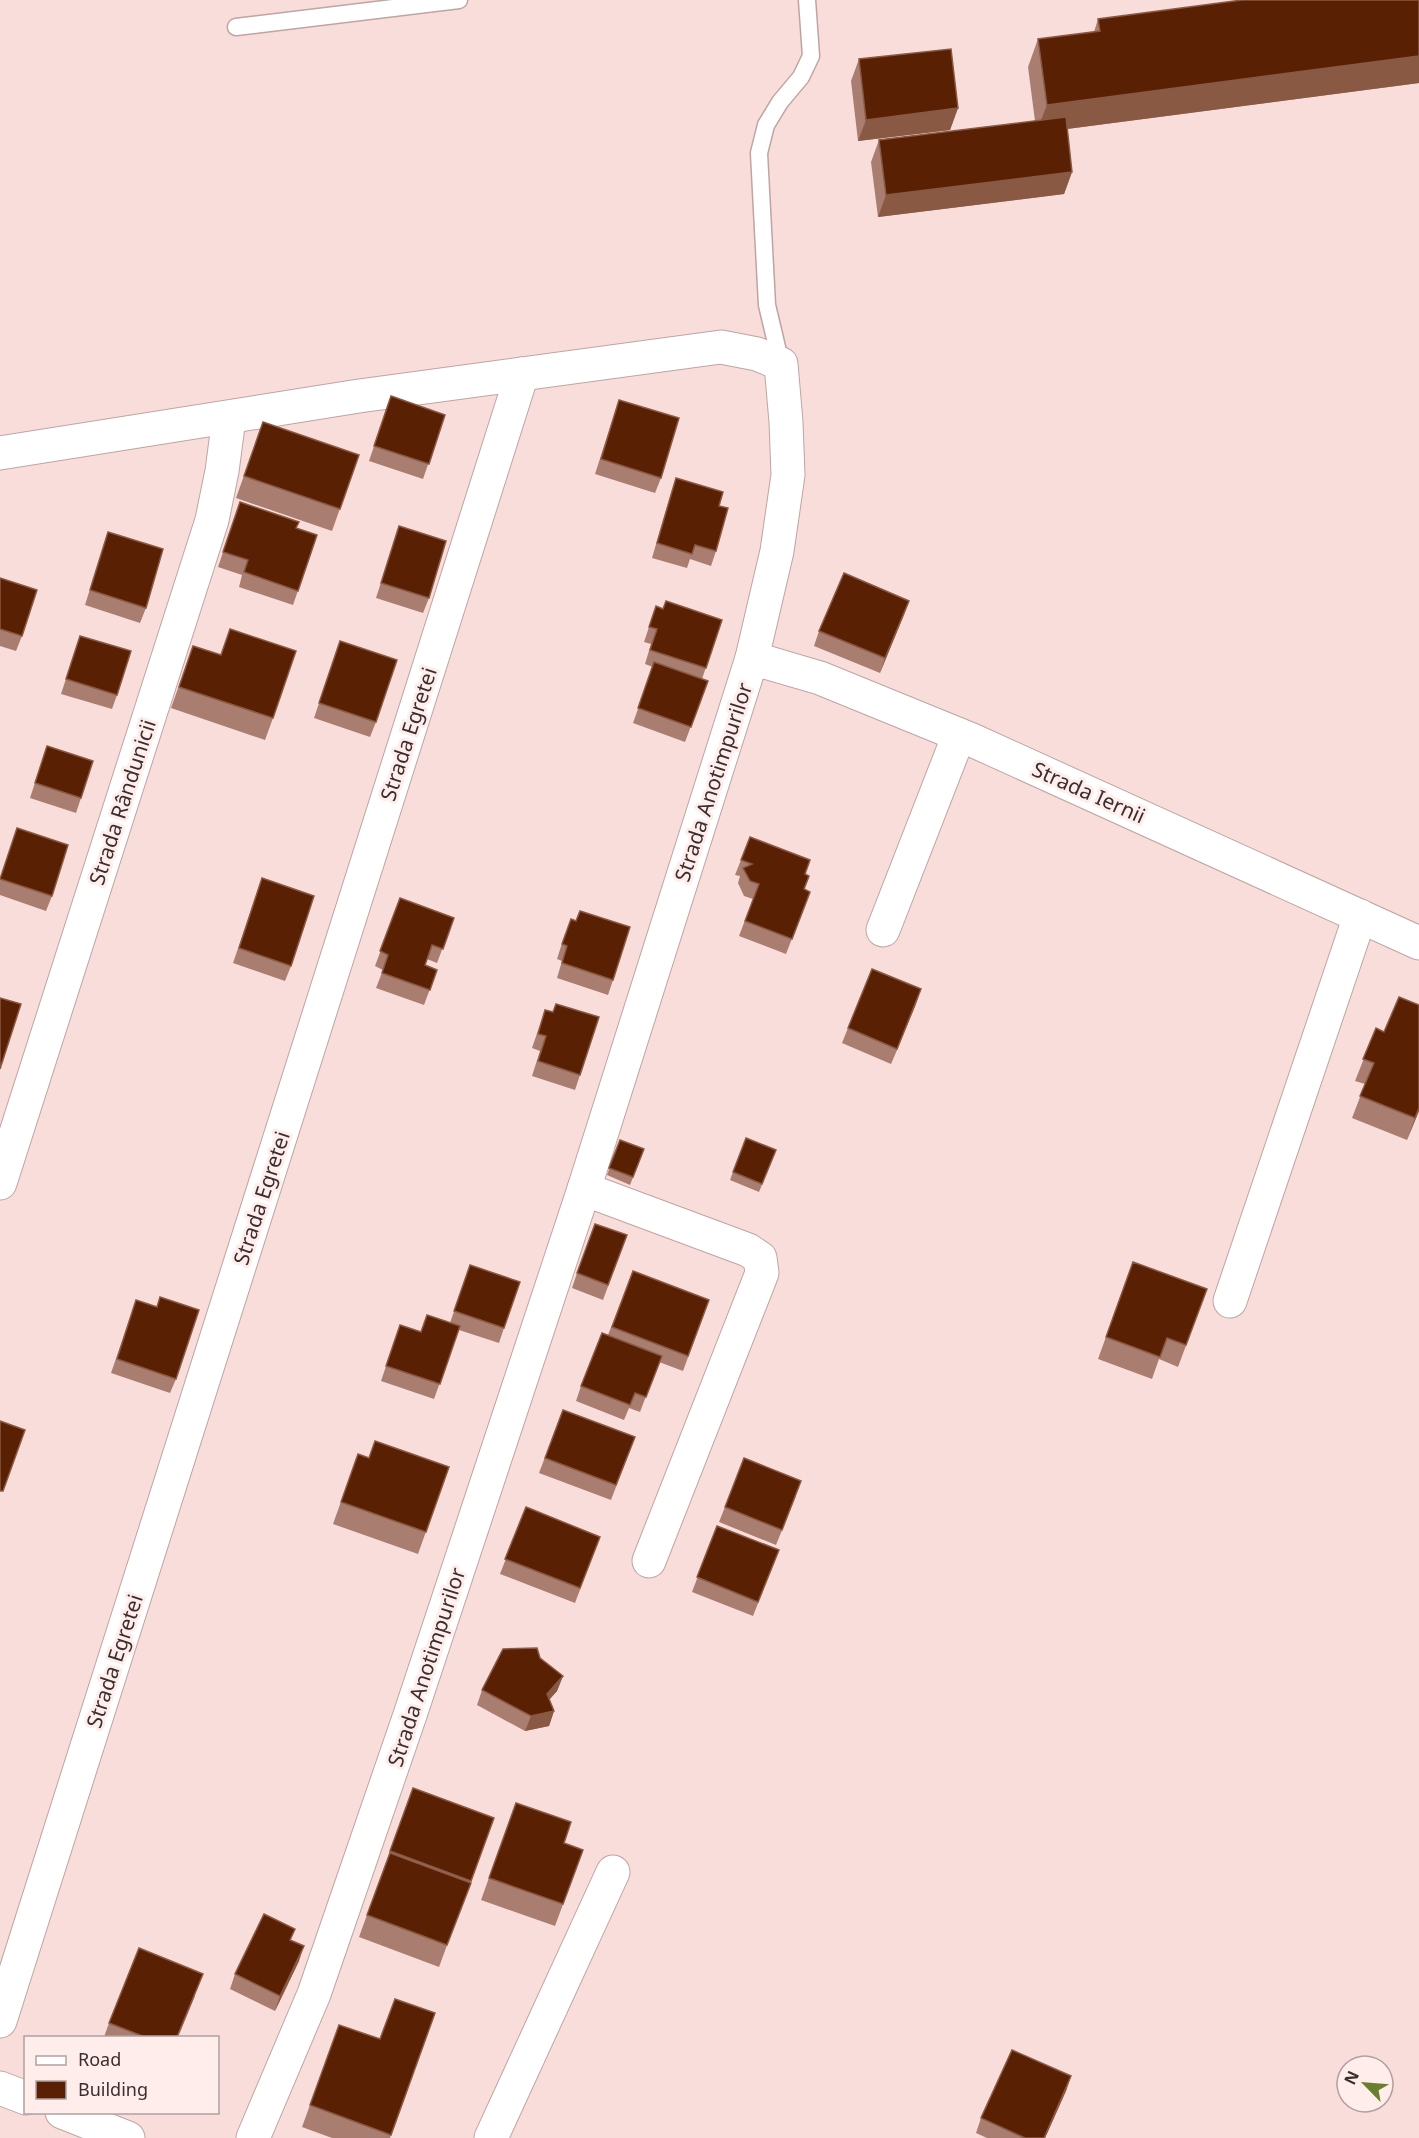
<svg xmlns="http://www.w3.org/2000/svg" width="1419" height="2138" font-family="'Noto Sans',sans-serif">
<style>
.lines{fill:none;stroke-linecap:round;stroke-linejoin:round}
.service-casing{stroke:#bfa4a2;stroke-width:19}
.minor-casing{stroke:#bfa4a2;stroke-width:35}
.service{stroke:#fff;stroke-width:16}
.minor{stroke:#fff;stroke-width:33}
.wall{fill:#a97e70}
.shaded-wall{fill:#895944}
.building{fill:#592004;stroke:#895944;stroke-width:1.5}
.labels{text-anchor:middle;dominant-baseline:central;stroke-width:6;stroke-linejoin:round;paint-order:stroke}
.street-label{font-size:21px;fill:#3a2f2f;stroke:#ffedec}
</style>
<rect width="100%" height="100%" fill="#f9dddb"/>
<g class="lines">
<g class="service-casing">
<g id="service">
<polyline points="236,27 459,0"/>
<polyline points="781,364 767,305 759,153 766,125 780,102 801,77 811,56 807,0"/>
</g>
</g>
<g class="minor-casing">
<g id="minor">
<polyline points="0,453 359,396 721,347 757,354 781,364 786,422 788,475 777,551 752,658 584,1189 410,1715 314,1994 253,2138"/>
<polyline points="752,658 820,678 972,740 1419,943"/>
<polyline points="883,930 959,735"/>
<polyline points="0,1183 212,520 222,471 229,418"/>
<polyline points="584,1189 748,1250 760,1258 762,1273 649,1561"/>
<polyline points="1230,1301 1360,916"/>
<polyline points="0,2021 522,374"/>
<polyline points="0,2088 26,2098"/>
<polyline points="62,2112 128,2138"/>
<polyline points="491,2138 613,1872"/>
</g>
</g>
<use href="#service" class="service"/>
<use href="#minor" class="minor"/>
</g>
<g class="wall">
<polygon points="1098,19 1419,83 1067,129 1072,172 1064,194 878,217 871,162 879,140 1035,121 1028,67 1038,39 1094,32"/>
<polygon points="859,59 958,108 950,130 858,141 851,81"/>
<polygon points="391,396 445,415 423,479 369,461"/>
<polygon points="619,400 661,478 655,493 595,474"/>
<polygon points="263,422 359,455 332,531 236,498"/>
<polygon points="676,478 719,506 716,551 711,566 690,559 687,568 652,558 671,493"/>
<polygon points="240,502 296,528 317,535 293,605 239,587 242,575 218,567"/>
<polygon points="399,526 429,598 423,613 376,598"/>
<polygon points="108,532 146,608 140,623 85,605"/>
<polygon points="0,578 22,636 16,651 0,646"/>
<polygon points="909,601 880,673 814,646 819,631"/>
<polygon points="656,606 663,609 722,620 702,679 708,681 685,742 633,723 653,667 645,664 651,644 644,642"/>
<polygon points="80,636 117,695 112,709 61,694"/>
<polygon points="340,641 376,722 370,737 314,718"/>
<polygon points="193,646 273,718 265,740 171,708"/>
<polygon points="47,746 81,798 76,813 30,798"/>
<polygon points="741,860 805,874 804,889 810,892 786,954 739,936 753,899 744,896 738,883 740,876 735,875"/>
<polygon points="0,877 52,896 46,911 0,895"/>
<polygon points="257,893 291,966 285,981 233,963"/>
<polygon points="400,898 454,918 437,963 427,959 425,965 437,970 424,1005 376,988 383,970 375,966"/>
<polygon points="565,934 613,980 608,995 557,978 562,961 557,959"/>
<polygon points="916,1004 891,1064 842,1043 848,1028"/>
<polygon points="545,1010 580,1075 575,1090 532,1076 540,1051 532,1048"/>
<polygon points="1376,1028 1419,1111 1407,1140 1352,1118 1365,1084 1355,1081"/>
<polygon points="620,1140 644,1149 630,1185 607,1175"/>
<polygon points="776,1150 759,1192 730,1180 733,1172"/>
<polygon points="627,1235 603,1300 572,1288 577,1273"/>
<polygon points="1133,1262 1207,1289 1178,1367 1159,1359 1152,1379 1098,1359"/>
<polygon points="470,1265 504,1328 499,1343 459,1330 434,1399 381,1381 400,1325 421,1332 450,1323"/>
<polygon points="633,1271 709,1300 683,1371 659,1362 640,1412 629,1408 624,1420 576,1401 581,1386 608,1335"/>
<polygon points="157,1307 176,1379 170,1393 111,1373 131,1315"/>
<polygon points="563,1410 635,1437 611,1500 539,1473"/>
<polygon points="358,1454 369,1458 449,1467 418,1554 333,1524"/>
<polygon points="796,1496 776,1545 719,1522 725,1507"/>
<polygon points="526,1507 600,1537 575,1603 500,1574"/>
<polygon points="717,1526 779,1550 753,1616 692,1592"/>
<polygon points="540,1658 563,1676 557,1691 549,1700 554,1711 549,1726 525,1731 477,1705 482,1690"/>
<polygon points="516,1803 564,1843 583,1850 555,1926 481,1900"/>
<polygon points="494,1818 439,1967 359,1937 390,1851"/>
<polygon points="291,1940 299,1961 275,2011 230,1989 235,1974"/>
<polygon points="195,1996 178,2037 104,2037 109,2023"/>
<polygon points="435,2013 390,2138 332,2138 302,2127 339,2025 380,2039"/>
<polygon points="1071,2076 1066,2091 1045,2138 987,2138 976,2133 981,2118"/>
</g>
<g class="shaded-wall">
<polygon points="1419,56 1419,83 1036,133 1047,105"/>
<polygon points="958,108 950,130 858,141 866,120"/>
<polygon points="1072,172 1064,194 878,217 886,195"/>
<polygon points="909,601 904,615 880,673 885,658"/>
<polygon points="921,989 916,1004 891,1064"/>
<polygon points="1419,1108 1419,1111 1407,1140 1415,1118"/>
<polygon points="563,1676 557,1691 541,1709 547,1694"/>
<polygon points="554,1711 549,1726 525,1731 531,1716"/>
<polygon points="304,1946 299,1961 275,2011 280,1996"/>
<polygon points="1071,2076 1066,2091 1045,2138 1044,2138"/>
</g>
<g class="building">
<polygon points="1242,0 1419,0 1419,56 1047,105 1038,39 1100,31 1098,19"/>
<polygon points="951,49 958,108 866,120 859,59"/>
<polygon points="1066,117 1072,172 886,195 879,140"/>
<polygon points="391,396 445,415 429,464 374,446"/>
<polygon points="619,400 679,418 661,478 601,459"/>
<polygon points="263,422 359,455 340,509 244,476"/>
<polygon points="676,478 723,492 719,506 728,508 716,551 695,545 692,554 657,543"/>
<polygon points="240,502 299,522 296,528 317,535 298,591 244,572 248,560 223,552"/>
<polygon points="399,526 446,541 429,598 381,583"/>
<polygon points="108,532 163,549 146,608 90,590"/>
<polygon points="844,573 909,601 885,658 819,631"/>
<polygon points="0,578 37,590 22,636 0,629"/>
<polygon points="666,601 722,620 706,668 650,650 657,629 649,627 656,606 663,609"/>
<polygon points="230,629 296,651 273,718 179,687 193,646 221,655"/>
<polygon points="80,636 131,651 117,695 66,679"/>
<polygon points="340,641 397,660 376,722 319,703"/>
<polygon points="654,662 708,681 691,727 638,708"/>
<polygon points="47,746 93,761 81,798 35,783"/>
<polygon points="17,828 68,845 52,896 0,879"/>
<polygon points="750,837 810,860 805,874 809,876 804,889 810,892 792,939 745,921 759,884 750,881 743,868 752,864 741,860"/>
<polygon points="262,878 314,896 291,966 239,948"/>
<polygon points="400,898 454,918 443,949 432,945 425,965 437,970 430,990 382,973 388,955 380,951"/>
<polygon points="580,911 630,927 613,980 562,963 567,946 562,944 571,919 576,921"/>
<polygon points="872,969 921,989 897,1049 848,1028"/>
<polygon points="1399,997 1419,1005 1419,1108 1415,1118 1360,1096 1374,1063 1363,1059 1376,1028 1384,1032"/>
<polygon points="0,998 21,1004 0,1069"/>
<polygon points="556,1004 599,1017 580,1075 538,1061 546,1036 538,1034 545,1010 553,1012"/>
<polygon points="746,1138 776,1150 762,1184 733,1172"/>
<polygon points="620,1140 644,1149 633,1177 609,1168"/>
<polygon points="595,1224 627,1235 608,1285 577,1273"/>
<polygon points="1133,1262 1207,1289 1186,1345 1167,1338 1160,1357 1106,1337"/>
<polygon points="470,1265 520,1282 504,1328 454,1311"/>
<polygon points="633,1271 709,1300 688,1356 612,1327"/>
<polygon points="160,1297 199,1310 176,1379 117,1359 136,1300 157,1307"/>
<polygon points="427,1315 460,1326 440,1384 386,1366 400,1325 421,1332"/>
<polygon points="602,1333 662,1356 646,1397 635,1393 630,1405 581,1386"/>
<polygon points="563,1410 635,1437 616,1485 545,1458"/>
<polygon points="0,1421 25,1430 3,1491 0,1491"/>
<polygon points="375,1441 449,1467 426,1532 341,1502 358,1454 369,1458"/>
<polygon points="744,1458 801,1481 782,1530 725,1507"/>
<polygon points="526,1507 600,1537 580,1588 505,1559"/>
<polygon points="717,1526 779,1550 758,1602 697,1577"/>
<polygon points="537,1648 540,1658 563,1676 547,1694 554,1711 531,1716 482,1690 503,1649"/>
<polygon points="413,1788 494,1818 471,1881 390,1851"/>
<polygon points="516,1803 571,1822 564,1843 583,1850 563,1904 489,1878"/>
<polygon points="390,1853 471,1883 447,1945 367,1915"/>
<polygon points="264,1914 295,1929 290,1940 304,1946 280,1996 235,1974"/>
<polygon points="139,1948 203,1974 177,2037 145,2037 109,2023"/>
<polygon points="395,1999 435,2013 391,2135 310,2105 339,2025 380,2039"/>
<polygon points="1012,2050 1071,2076 1044,2138 1025,2138 981,2118"/>
</g>
<g class="labels">
<g class="street-label">
<text transform="translate(408 734) rotate(-72)">Strada Egretei</text>
<text transform="translate(713 782) rotate(-72)">Strada Anotimpurilor</text>
<text transform="translate(1089 792) rotate(24)">Strada Iernii</text>
<text transform="translate(122 802) rotate(-72)">Strada Rândunicii</text>
<text transform="translate(261 1198) rotate(-72)">Strada Egretei</text>
<text transform="translate(114 1661) rotate(-72)">Strada Egretei</text>
<text transform="translate(426 1667) rotate(-72)">Strada Anotimpurilor</text>
</g>
</g>
<rect x="24" y="2036" width="195" height="78" fill="#ffedec" stroke="#b0a1a0" stroke-width="1.5"/>
<rect x="36" y="2056" width="30" height="9" fill="#ffffff" stroke="#b0a1a0" stroke-width="1.5"/>
<text x="78" y="2066" font-size="18" fill="#3a2f2f">Road</text>
<rect x="36" y="2081" width="30" height="18" fill="#592004" stroke="#b0a1a0" stroke-width="1.5"/>
<text x="78" y="2096" font-size="18" fill="#3a2f2f">Building</text>
<g transform="translate(1365 2084) rotate(295)"><circle r="28" fill="#ffedec" stroke="#b0a1a0" stroke-width="1.5"/>
<path d="M0-4.5L10 22L0 15L-10 22Z" fill="#6a7e2e"/>
<text y="-9" font-size="16" font-weight="bold" text-anchor="middle" fill="#3a2f2f">N</text>
</g>
</svg>
